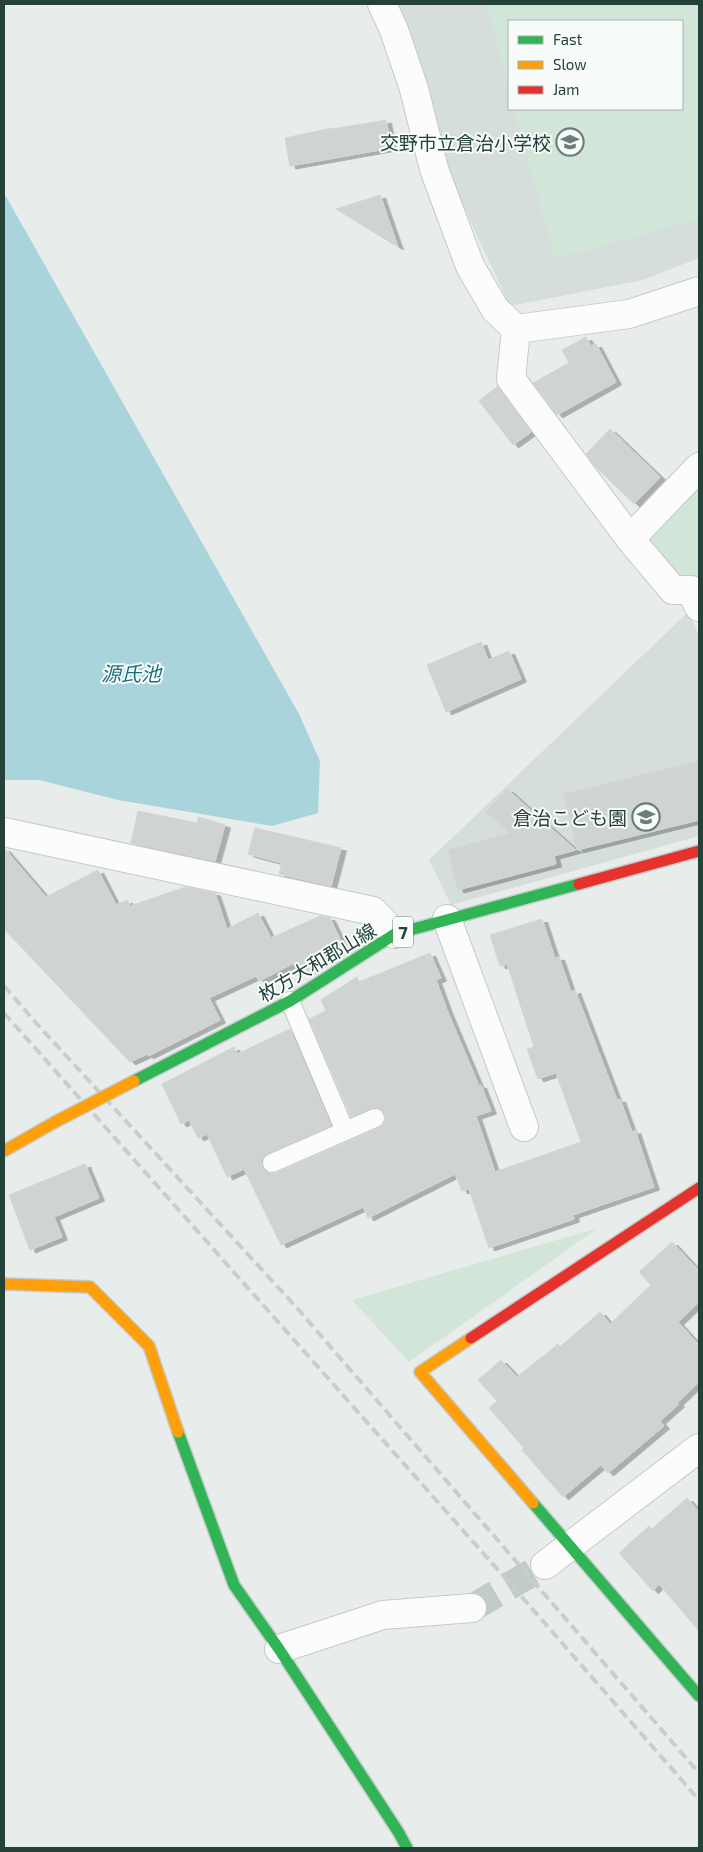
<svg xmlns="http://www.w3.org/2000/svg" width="703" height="1852" font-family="'Exo 2','Noto Sans JP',sans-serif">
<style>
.built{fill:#d6dedb;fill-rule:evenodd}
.green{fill:#d1e6d8}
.water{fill:#a9d4db}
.building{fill:#cfd4d2;stroke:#d1d6d4;filter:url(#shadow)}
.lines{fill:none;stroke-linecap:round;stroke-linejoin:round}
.street-tunnel{stroke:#c1cbc8;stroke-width:28;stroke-dasharray:28 14;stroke-linecap:butt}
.lane-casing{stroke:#c5cac8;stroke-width:20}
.street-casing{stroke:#c5cac8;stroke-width:30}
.fast-casing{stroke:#c3cbc8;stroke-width:14}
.slow-casing{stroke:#c3cbc8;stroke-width:14}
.jam-casing{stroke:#c3cbc8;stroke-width:14}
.lane{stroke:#fcfcfc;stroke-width:18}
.street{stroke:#fcfcfc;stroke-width:28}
.fast{stroke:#30b455;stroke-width:11}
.slow{stroke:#ff9f0a;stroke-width:11}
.jam{stroke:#e5322d;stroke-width:11}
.rail{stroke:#c9cdcc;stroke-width:4;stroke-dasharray:10 5;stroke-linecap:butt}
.slow-bridge-casing{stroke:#c3ccc9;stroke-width:14;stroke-linecap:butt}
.slow-bridge{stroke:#ff9f0a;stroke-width:11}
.labels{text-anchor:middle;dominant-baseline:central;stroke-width:4;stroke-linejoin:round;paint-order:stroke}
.shield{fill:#f7fbf9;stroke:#637a73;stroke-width:1}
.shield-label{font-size:18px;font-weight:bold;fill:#24423a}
.poi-label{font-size:19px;fill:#24423a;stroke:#f7fbf9;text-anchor:end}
.street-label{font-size:19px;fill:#24423a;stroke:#f7fbf9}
.water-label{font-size:20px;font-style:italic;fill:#1c6f80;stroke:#f7fbf9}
</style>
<defs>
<filter id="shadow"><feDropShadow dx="5.5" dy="3" stdDeviation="0" flood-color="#0004"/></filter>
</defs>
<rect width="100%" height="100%" fill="#e8edeb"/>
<g class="built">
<path d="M397 4H699V258L643 280 510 306 449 176 412 36ZM509 21H682V109H509Z"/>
<polygon points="688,612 699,635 699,836 451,905 429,860"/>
</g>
<g class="green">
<polygon points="486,4 699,4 699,219 555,259 514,109 682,109 682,21 509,21 509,90"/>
<polygon points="699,484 699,589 693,579 672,574 649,539"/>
<polygon points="598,1228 409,1362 352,1300"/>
</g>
<polygon class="water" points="4,193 299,714 320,761 318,813 272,826 118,800 39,780 4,780"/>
<g class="building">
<polygon points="386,120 391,148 290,166 285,138 332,128 333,129"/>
<polygon points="380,195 398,247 336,209"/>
<polygon points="586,337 591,346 596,344 616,382 557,415 533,383 569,363 562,350"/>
<polygon points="498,386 531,432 513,445 479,401"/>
<polygon points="610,429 660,477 634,504 594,465 586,454"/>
<polygon points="481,642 488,660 509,651 521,679 446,712 427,665"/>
<polygon points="699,761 699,820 577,850 564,794"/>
<polygon points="507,789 576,850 554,856 556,864 458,890 448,850 510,833 486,812"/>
<polygon points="138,811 197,823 199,817 225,825 215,861 131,843"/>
<polygon points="255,828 341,848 331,886 279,874 282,863 248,854"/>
<polygon points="4,848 46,897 98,870 116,905 127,900 130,906 186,887 215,893 227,929 258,913 271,938 320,916 330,918 344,948 307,972 303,964 298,966 296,962 259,981 256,976 209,998 220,1020 148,1056 147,1054 130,1062 4,929"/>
<polygon points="542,919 555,958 559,957 571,992 575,990 617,1100 620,1099 632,1132 635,1130 654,1187 573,1215 574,1219 489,1248 469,1189 462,1191 455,1174 368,1218 363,1207 281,1245 244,1169 227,1177 207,1134 198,1138 189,1120 181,1124 162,1084 234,1047 237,1054 290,1029 331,1126 267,1154 263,1157 261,1162 265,1171 270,1173 276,1173 379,1128 384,1124 386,1119 384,1113 377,1108 371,1108 351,1117 309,1019 326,1011 321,1000 357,977 359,982 430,953 441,978 436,980 447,1010 479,1086 481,1085 491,1111 476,1116 495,1172 581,1142 556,1073 538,1079 527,1049 534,1047 507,964 500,966 490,935"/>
<polygon points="85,1164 99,1198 54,1217 62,1237 30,1250 9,1195"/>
<polygon points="672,1242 699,1271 699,1302 678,1322 699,1345 699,1382 677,1403 679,1404 660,1421 664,1426 608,1473 601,1465 563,1497 522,1450 524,1448 489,1408 497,1401 478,1380 501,1360 517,1377 558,1344 560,1347 600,1312 610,1324 651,1285 639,1272"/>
<polygon points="687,1498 699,1512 699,1631 659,1584 653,1591 619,1553 649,1526 652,1529"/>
</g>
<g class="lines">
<polyline class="street-tunnel" points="472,1608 545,1565"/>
<g class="lane-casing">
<g id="lane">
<polyline points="290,1001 345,1131"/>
<polyline points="272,1163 375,1118"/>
</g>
</g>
<g class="street-casing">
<g id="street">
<polyline points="382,4 394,30 414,89 434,169 470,266 495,309 516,329 629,314 699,291"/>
<polyline points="516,329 511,379 630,539 673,590 691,590 699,607"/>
<polyline points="630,539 699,467"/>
<polyline points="4,832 373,911 395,934"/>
<polyline points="447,919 524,1127"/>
<polyline points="545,1565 699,1448"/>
<polyline points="279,1649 383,1615 472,1608"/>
</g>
</g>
<g class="fast-casing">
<g id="fast">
<polyline points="134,1081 290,1001 395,934 579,884"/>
<polyline points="178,1432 234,1585 279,1649 399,1833 407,1848"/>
<polyline points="533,1503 699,1696"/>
</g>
</g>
<g class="slow-casing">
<g id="slow">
<polyline points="4,1151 55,1122"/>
<polyline points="4,1284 90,1287 149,1346 178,1432"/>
<polyline points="471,1338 420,1372 533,1503"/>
</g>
</g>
<g class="jam-casing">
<g id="jam">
<polyline points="579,884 699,851"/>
<polyline points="471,1338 699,1188"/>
</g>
</g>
<use href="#lane" class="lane"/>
<use href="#street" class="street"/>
<use href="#fast" class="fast"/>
<use href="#slow" class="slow"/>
<use href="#jam" class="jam"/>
<g class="rail">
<polyline points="4,986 37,1024 297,1308 699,1773"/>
<polyline points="4,1013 515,1589 699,1800"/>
</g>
<g class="slow-bridge-casing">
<polyline id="slow-bridge" points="55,1122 134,1081"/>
</g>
<use href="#slow-bridge" class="slow-bridge"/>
</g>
<defs>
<g id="school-ring" transform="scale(1.4375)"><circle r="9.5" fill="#f7fbf9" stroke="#697e78" stroke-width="1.5"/><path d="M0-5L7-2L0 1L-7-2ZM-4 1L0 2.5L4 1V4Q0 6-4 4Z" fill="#697e78"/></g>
</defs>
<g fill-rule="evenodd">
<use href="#school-ring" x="570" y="142"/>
<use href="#school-ring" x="646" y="817"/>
</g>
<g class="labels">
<rect class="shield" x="393" y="916.5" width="20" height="31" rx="4"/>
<g class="shield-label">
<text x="403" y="932">7</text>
</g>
<g class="poi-label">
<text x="551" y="142">交野市立倉治小学校</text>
<text x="627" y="817">倉治こども園</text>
</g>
<g class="street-label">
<text transform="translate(317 962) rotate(-31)">枚方大和郡山線</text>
</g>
<g class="water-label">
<text x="131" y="673">源氏池</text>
</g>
</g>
<rect width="703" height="1852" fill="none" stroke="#24423a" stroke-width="10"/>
<rect x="508" y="20" width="175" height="90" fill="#f7fbf9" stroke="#a3b1ad"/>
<rect x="518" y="36" width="25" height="8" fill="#30b455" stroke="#a3b1ad"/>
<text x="553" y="45" font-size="15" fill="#24423a">Fast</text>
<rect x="518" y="61" width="25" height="8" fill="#ff9f0a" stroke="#a3b1ad"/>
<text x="553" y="70" font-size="15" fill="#24423a">Slow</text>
<rect x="518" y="86" width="25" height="8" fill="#e5322d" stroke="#a3b1ad"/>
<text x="553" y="95" font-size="15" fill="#24423a">Jam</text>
</svg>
